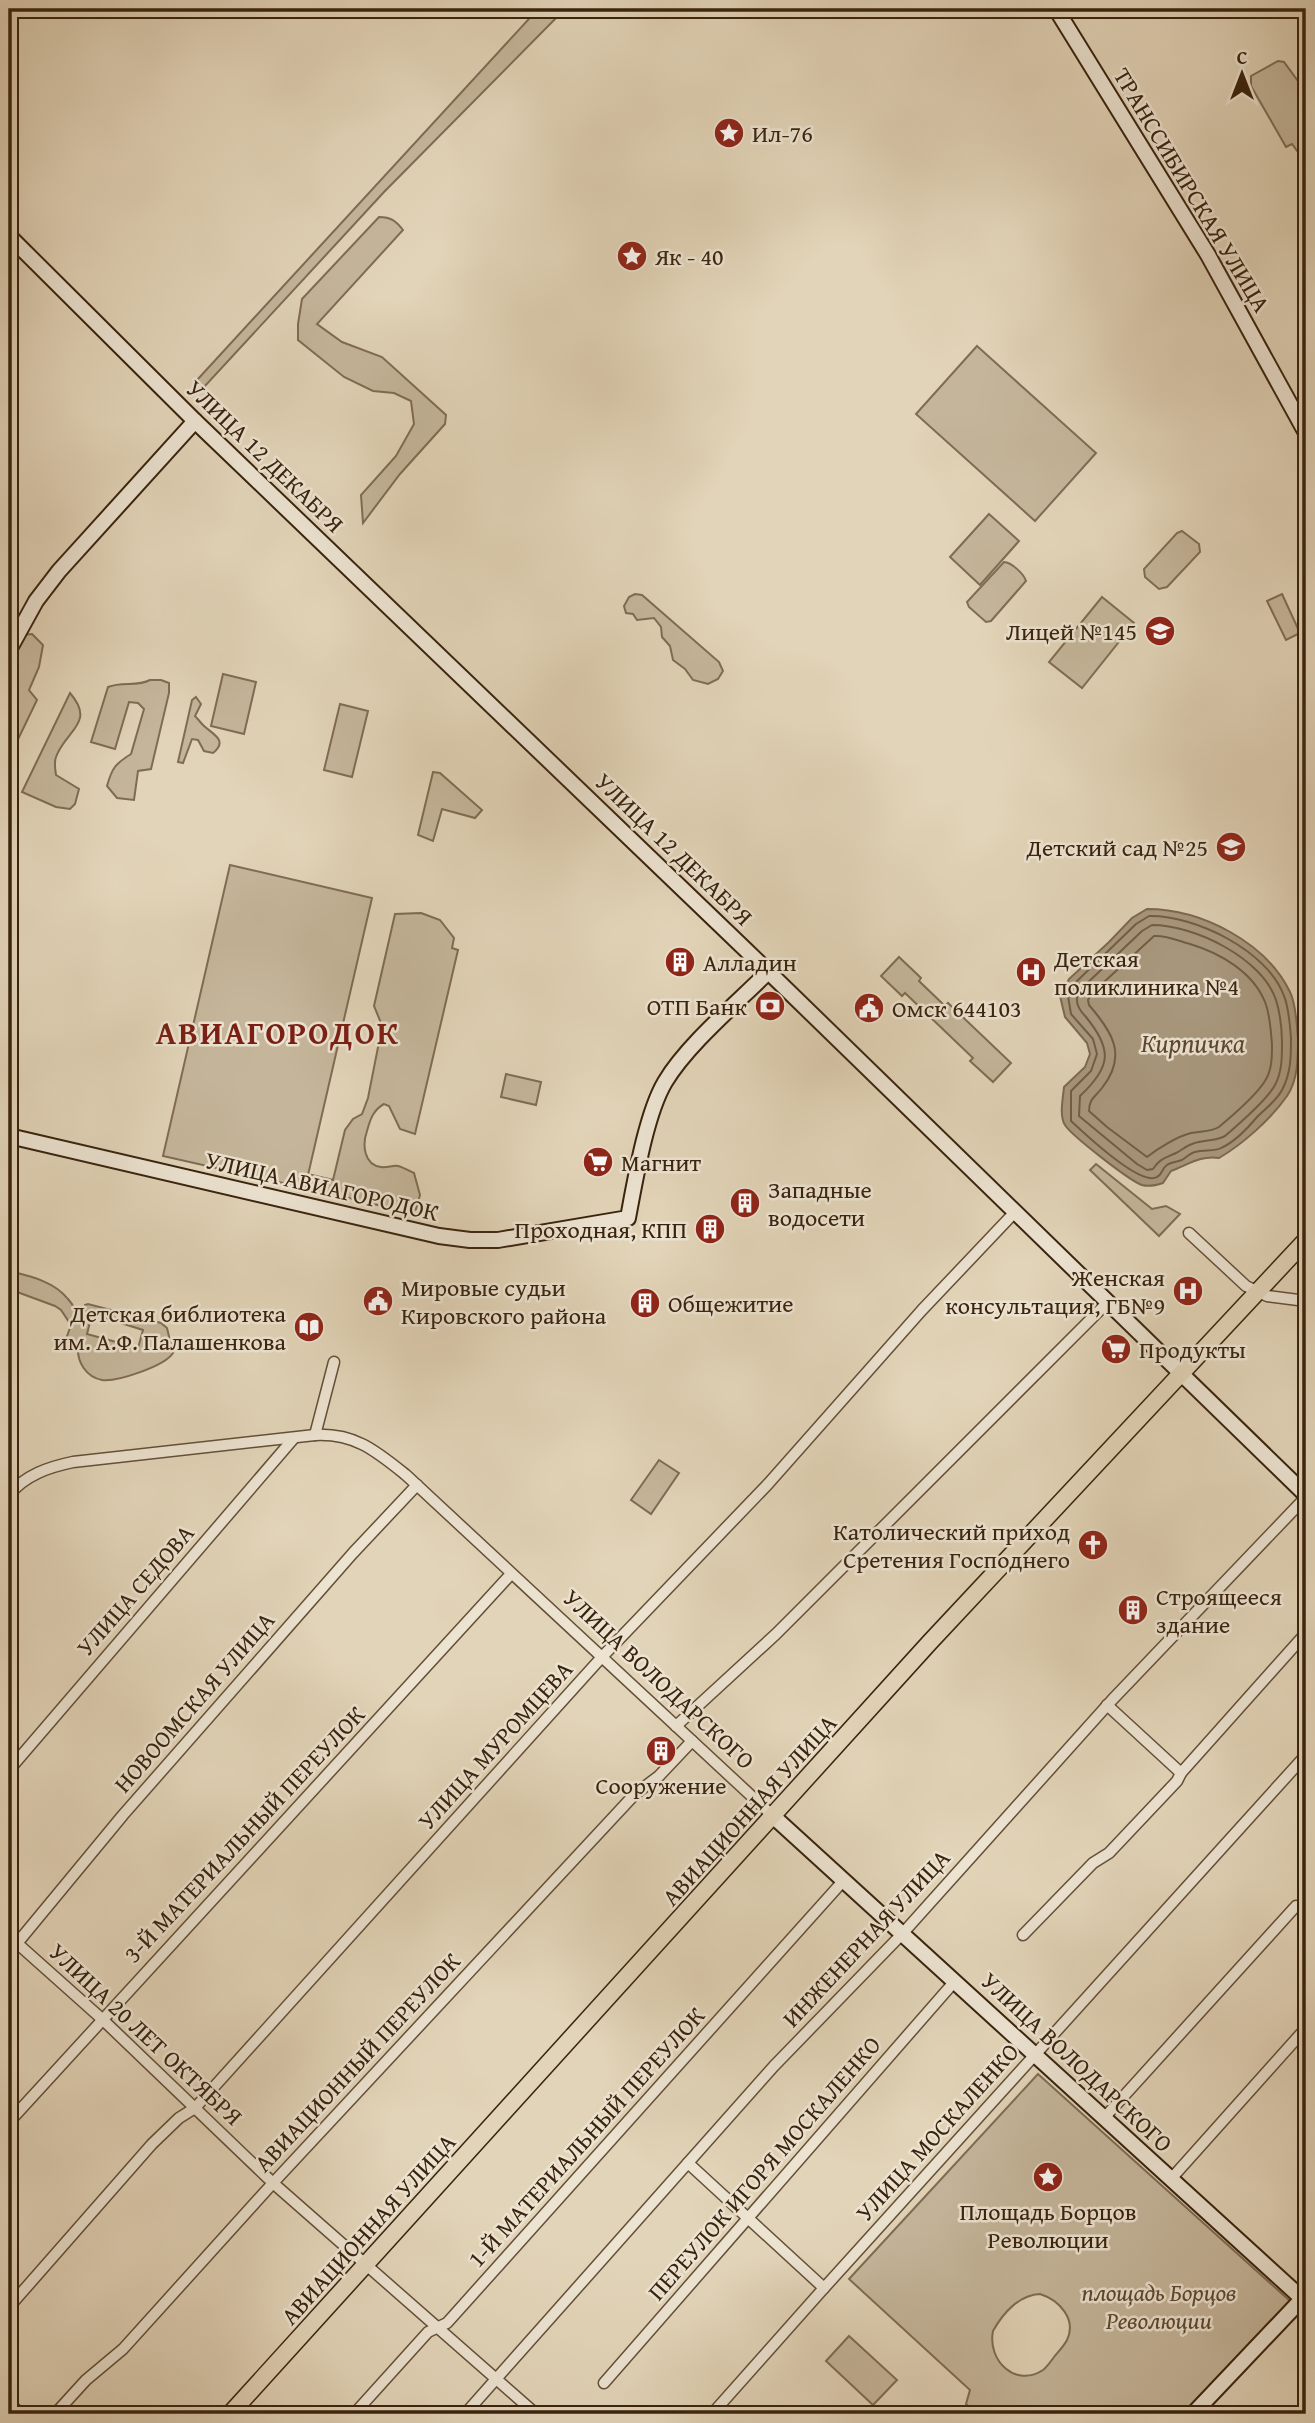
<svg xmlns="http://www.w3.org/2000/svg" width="1315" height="2423" font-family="'Gentium Book Plus',serif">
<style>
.green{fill:#c5b69b;stroke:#7f6c54;stroke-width:2;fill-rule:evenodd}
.water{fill:#a9987e;stroke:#7c6951;stroke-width:2}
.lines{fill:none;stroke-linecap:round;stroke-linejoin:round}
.shore{stroke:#715e46;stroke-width:2}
.street-casing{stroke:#634f38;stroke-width:13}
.secondary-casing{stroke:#39230e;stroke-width:18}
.primary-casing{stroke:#39230e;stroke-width:19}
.street{stroke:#ece3d1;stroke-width:10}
.secondary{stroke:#ece3d1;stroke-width:14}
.primary{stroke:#e2d4b8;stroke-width:16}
.labels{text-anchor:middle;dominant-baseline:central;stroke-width:5;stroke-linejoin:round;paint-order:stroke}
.poi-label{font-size:24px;fill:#39230e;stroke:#ece3d1;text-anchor:start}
.street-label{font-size:24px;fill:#39230e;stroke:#ece3d1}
.park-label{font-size:24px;font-style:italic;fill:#5c4831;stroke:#ece3d1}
.water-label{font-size:26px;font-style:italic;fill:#5b4630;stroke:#ece3d1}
.district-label{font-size:32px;font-weight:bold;letter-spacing:2px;fill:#7a1f14;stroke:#ece3d1}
</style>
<rect width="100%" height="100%" fill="#e2d4b8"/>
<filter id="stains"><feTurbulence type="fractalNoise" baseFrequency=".00286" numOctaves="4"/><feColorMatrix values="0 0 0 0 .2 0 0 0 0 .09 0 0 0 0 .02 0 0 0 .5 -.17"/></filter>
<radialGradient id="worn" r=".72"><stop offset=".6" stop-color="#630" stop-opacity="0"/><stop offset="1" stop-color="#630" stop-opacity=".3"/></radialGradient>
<g class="green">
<polygon points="538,9 565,9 384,192 205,386 198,389 195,386 197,380"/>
<polygon points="1278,61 1284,62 1306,92 1306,163 1292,144 1286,147 1251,86 1251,76"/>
<path d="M379 217C391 217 396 221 403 230L317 324 342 342 382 357 446 415 445 424 400 474 363 523 361 495 396 456 414 424 411 401 394 393 373 391 344 377 298 340V324L302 299Z"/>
<polygon points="977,346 1096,453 1035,521 916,414"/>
<polygon points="989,514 1019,541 980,585 950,557"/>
<polygon points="1182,531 1199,544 1200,552 1167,587 1159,589 1145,577 1144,569 1177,533"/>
<path d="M1004 562C1011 562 1024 574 1026 581L991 621 986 622 969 607 967 602Z"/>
<polygon points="635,594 642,595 719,662 723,671 718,679 708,684 693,680 685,669 673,660 670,646 662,637 661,627 654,618 637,620 633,614 626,613 624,606 629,597"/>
<polygon points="1282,594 1300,633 1286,640 1267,601"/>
<polygon points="1102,597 1134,623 1082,688 1049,662"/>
<polygon points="32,634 43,645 39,667 29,690 37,700 9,758 9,662 21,635"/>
<polygon points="223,674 256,682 244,734 211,726"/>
<path d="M150 680H161L169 683V693L151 769 138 771 134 800 117 798 107 786C112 768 115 764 131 754L144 709 138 703 129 702 115 749 91 742 108 687C122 681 137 687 150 680Z"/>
<path d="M70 693C96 723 66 730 56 757 54 762 55 769 56 775L79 789 75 804 70 809 56 807 22 792Z"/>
<path d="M196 697 201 704 195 716C198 719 200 722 203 725 212 734 229 740 213 753L204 751 198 740 192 739 183 763 178 762 192 700Z"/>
<polygon points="340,704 368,711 352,777 324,770"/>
<polygon points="433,772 440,773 482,810 475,818 442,809 433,841 418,835"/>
<polygon points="230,865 372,898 305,1188 163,1156"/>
<path d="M421 913 440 920 454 938 452 948 458 950 415 1134 400 1129 389 1106 384 1104C373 1110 370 1120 367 1131 362 1145 364 1165 381 1167 387 1168 393 1165 398 1166 403 1167 409 1171 414 1173L420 1195 416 1209 410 1213 312 1189V1175L333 1180 345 1130 353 1119 362 1114 368 1098 381 1032V1023L374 1006 395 914Z"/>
<polygon points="899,957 921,978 919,981 945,1006 948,1003 1011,1063 993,1082 970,1061 973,1058 905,993 902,996 881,976"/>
<polygon points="506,1074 541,1082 536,1105 501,1097"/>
<polygon points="1096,1164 1152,1209 1166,1206 1180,1214 1159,1236 1090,1170"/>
<path d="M9 1271C29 1276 54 1281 68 1299 78 1310 74 1315 90 1322L87 1334 138 1348 143 1330 92 1314 85 1310V1305L88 1304 161 1323 167 1328 173 1353C165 1366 117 1382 102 1380 86 1377 77 1362 78 1347L66 1339 71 1325 61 1310 55 1306 9 1289Z"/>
<polygon points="659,1460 679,1473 651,1514 631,1500"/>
<path d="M1038 2074 1290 2301 1183 2414H977L966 2404 970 2390 849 2279ZM1040 2294C1059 2300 1077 2319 1067 2340 1064 2346 1058 2352 1054 2357 1051 2361 1047 2367 1043 2370 1016 2388 987 2361 993 2331 1003 2313 1019 2295 1040 2294Z"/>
<polygon points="849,2336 897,2380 873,2405 826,2361"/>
</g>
<path class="water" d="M1147 909C1201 909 1266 942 1290 992 1296 1004 1297 1025 1298 1039 1298 1058 1298 1080 1287 1096 1271 1119 1243 1144 1219 1158 1200 1155 1188 1165 1171 1171L1163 1183C1157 1185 1149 1187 1142 1185 1130 1181 1072 1136 1065 1125 1059 1116 1063 1098 1064 1087L1085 1067 1090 1054 1087 1043 1065 1017 1060 996 1069 979 1109 942 1132 918Z"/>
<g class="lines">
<g class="shore">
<path d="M1149 916C1195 915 1268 951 1284 996 1289 1008 1290 1026 1291 1038 1291 1057 1291 1073 1282 1090 1277 1100 1265 1109 1257 1117 1247 1129 1235 1142 1221 1148 1214 1152 1204 1149 1195 1152 1190 1153 1187 1157 1182 1160 1177 1162 1171 1162 1167 1165 1162 1168 1162 1175 1157 1177 1140 1187 1084 1133 1071 1121V1091L1091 1071 1097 1054 1093 1039 1071 1014 1068 996 1075 983 1136 924Z"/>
<path d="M1152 925C1194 925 1262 958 1276 1000 1280 1013 1282 1030 1282 1043 1282 1058 1282 1072 1275 1085 1267 1100 1239 1124 1225 1136 1214 1142 1204 1139 1192 1144 1186 1146 1182 1150 1176 1153 1166 1158 1160 1158 1153 1169L1147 1170 1137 1164 1079 1116 1080 1096C1111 1067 1113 1050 1086 1017 1081 1012 1076 1006 1077 998 1077 997 1081 989 1082 988L1142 931Z"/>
<path d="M1154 936C1166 935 1179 941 1190 944 1220 953 1253 972 1265 1002 1270 1014 1271 1032 1272 1045 1272 1057 1272 1070 1265 1081 1255 1097 1233 1115 1219 1127 1211 1132 1200 1131 1191 1133 1178 1136 1157 1149 1147 1157L1107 1127 1089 1111C1089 1099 1095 1097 1102 1088 1128 1055 1112 1032 1089 1005L1088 1000 1091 994Z"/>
</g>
<g class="street-casing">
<g id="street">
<polyline points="1189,1233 1246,1286 1267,1296 1306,1301"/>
<polyline points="315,1435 334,1362"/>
<path d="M9 1495C25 1475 49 1467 73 1462L315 1435C355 1433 376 1451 406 1475L774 1817"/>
<polyline points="1107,1705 1181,1773"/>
<polyline points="676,1726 776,1634 1107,1303"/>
<polyline points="9,1770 294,1438"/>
<polyline points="1023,1935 1093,1863 1109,1853 1177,1781 1181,1773 1306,1633"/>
<polyline points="9,1936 102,2019 273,2183 536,2414"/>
<polyline points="9,1953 123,1815 353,1553 417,1485"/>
<polyline points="1104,2118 1296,1906"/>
<polyline points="9,2122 511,1574"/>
<polyline points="688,2163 824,2288"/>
<polyline points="1171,2179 1306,2028"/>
<polyline points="9,2307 152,2144 179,2118 195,2108 601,1658 768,1484 922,1310 1015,1212"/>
<polyline points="604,2383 955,1981"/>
<polyline points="9,2403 21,2414"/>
<polyline points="55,2414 86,2380 123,2349 273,2183 635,1794 659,1776 692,1741"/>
<polyline points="354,2414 428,2332 447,2323 844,1880"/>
<polyline points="465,2414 774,2066 903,1933 1112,1700 1306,1497"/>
<polyline points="712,2414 824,2288 1306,1755"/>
</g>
</g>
<g class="secondary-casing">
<g id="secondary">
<polyline points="1056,9 1208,255 1306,433"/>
<polyline points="9,236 195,421 747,951 1306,1495"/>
<polyline points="9,650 36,601 59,571 195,421"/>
<path d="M9 1136 439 1236 470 1240H498L628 1218C635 1181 646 1114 665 1082 687 1045 737 1003 768 972"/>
<polyline points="774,1817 1306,2302"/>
<polyline points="1193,2414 1303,2298"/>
</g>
</g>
<g class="primary-casing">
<polyline id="primary" points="230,2414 930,1642 1306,1240"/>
</g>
<use href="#street" class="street"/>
<use href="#secondary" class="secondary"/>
<use href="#primary" class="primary"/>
</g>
<defs>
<g id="sight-disc" transform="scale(1.575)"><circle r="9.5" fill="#8f2418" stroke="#ece3d1"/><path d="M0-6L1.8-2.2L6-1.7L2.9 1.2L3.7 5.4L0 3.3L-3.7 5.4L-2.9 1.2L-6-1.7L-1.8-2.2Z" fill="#fff"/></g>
<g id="school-disc" transform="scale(1.575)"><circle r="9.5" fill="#8f2418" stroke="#ece3d1"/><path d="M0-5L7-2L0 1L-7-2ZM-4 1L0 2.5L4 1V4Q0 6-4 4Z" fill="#fff"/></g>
<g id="building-disc" transform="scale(1.575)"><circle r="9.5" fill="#8f2418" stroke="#ece3d1"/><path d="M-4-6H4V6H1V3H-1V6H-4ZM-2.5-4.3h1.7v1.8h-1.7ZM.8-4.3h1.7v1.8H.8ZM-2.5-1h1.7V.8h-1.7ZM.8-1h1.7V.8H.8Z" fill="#fff"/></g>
<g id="hospital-disc" transform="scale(1.575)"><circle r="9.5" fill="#8f2418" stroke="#ece3d1"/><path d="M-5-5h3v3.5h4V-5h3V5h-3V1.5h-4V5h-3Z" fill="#fff"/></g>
<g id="bank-disc" transform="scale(1.575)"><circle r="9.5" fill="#8f2418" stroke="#ece3d1"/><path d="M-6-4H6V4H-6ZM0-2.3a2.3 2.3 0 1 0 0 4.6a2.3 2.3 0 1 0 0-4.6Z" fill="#fff"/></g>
<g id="civic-disc" transform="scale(1.575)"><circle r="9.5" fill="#8f2418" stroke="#ece3d1"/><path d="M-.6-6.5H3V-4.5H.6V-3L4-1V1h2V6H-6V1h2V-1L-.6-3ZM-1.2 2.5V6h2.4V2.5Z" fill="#fff"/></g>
<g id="supermarket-disc" transform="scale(1.575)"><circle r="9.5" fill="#8f2418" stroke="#ece3d1"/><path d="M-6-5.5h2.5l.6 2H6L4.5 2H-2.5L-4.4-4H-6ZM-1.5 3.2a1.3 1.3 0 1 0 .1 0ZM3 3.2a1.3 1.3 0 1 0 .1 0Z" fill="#fff"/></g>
<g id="library-disc" transform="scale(1.575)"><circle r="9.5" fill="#8f2418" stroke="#ece3d1"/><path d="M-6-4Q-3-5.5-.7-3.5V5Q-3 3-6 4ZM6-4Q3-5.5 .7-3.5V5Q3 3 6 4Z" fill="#fff"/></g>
<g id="church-disc" transform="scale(1.575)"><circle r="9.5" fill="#8f2418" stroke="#ece3d1"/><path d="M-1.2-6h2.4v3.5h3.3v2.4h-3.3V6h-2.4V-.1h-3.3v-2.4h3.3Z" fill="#fff"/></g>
</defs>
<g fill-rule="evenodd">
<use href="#sight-disc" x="729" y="133"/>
<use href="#sight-disc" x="632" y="256"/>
<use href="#school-disc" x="1160" y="631"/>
<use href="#school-disc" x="1231" y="847"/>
<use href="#building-disc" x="680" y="962"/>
<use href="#hospital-disc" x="1031" y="972"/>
<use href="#bank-disc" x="770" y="1006"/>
<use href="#civic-disc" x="869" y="1008"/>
<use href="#supermarket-disc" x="598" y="1162"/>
<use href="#building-disc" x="745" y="1203"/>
<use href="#building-disc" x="710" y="1229"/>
<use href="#hospital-disc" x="1188" y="1291"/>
<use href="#civic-disc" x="378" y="1301"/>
<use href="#building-disc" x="645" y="1303"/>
<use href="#library-disc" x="309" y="1327"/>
<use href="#supermarket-disc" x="1116" y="1349"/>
<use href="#church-disc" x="1093" y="1545"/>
<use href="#building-disc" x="1133" y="1610"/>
<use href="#building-disc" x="661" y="1751"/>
<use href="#sight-disc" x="1048" y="2177"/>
</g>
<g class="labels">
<g class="poi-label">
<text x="752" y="133">Ил-76</text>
<text x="655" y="256">Як - 40</text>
<text x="1137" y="631" text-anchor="end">Лицей №145</text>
<text x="1208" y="847" text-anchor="end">Детский сад №25</text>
<text x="1054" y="958">Детская<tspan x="1054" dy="28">поликлиника №4</tspan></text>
<text x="703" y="962">Алладин</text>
<text x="747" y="1006" text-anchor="end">ОТП Банк</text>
<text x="892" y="1008">Омск 644103</text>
<text x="621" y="1162">Магнит</text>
<text x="768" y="1189">Западные<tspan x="768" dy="28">водосети</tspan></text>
<text x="687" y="1229" text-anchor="end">Проходная, КПП</text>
<text x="1165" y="1277" text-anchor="end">Женская<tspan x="1165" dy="28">консультация, ГБ№9</tspan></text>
<text x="401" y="1287">Мировые судьи<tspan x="401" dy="28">Кировского района</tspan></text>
<text x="668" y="1303">Общежитие</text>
<text x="286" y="1313" text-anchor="end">Детская библиотека<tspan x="286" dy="28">им. А.Ф. Палашенкова</tspan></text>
<text x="1139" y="1349">Продукты</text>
<text x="1070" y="1531" text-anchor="end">Католический приход<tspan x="1070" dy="28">Сретения Господнего</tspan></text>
<text x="1156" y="1596">Строящееся<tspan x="1156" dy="28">здание</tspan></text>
<text x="661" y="1785" text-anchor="middle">Сооружение</text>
<text x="1048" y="2211" text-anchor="middle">Площадь Борцов<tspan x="1048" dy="28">Революции</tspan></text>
</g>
<g class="street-label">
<text transform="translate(1192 190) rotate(59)">ТРАНССИБИРСКАЯ УЛИЦА</text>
<text transform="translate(265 456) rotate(44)">УЛИЦА 12 ДЕКАБРЯ</text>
<text transform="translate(674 849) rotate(44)">УЛИЦА 12 ДЕКАБРЯ</text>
<text transform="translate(322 1186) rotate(13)">УЛИЦА АВИАГОРОДОК</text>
<text transform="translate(135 1590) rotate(-49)">УЛИЦА СЕДОВА</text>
<text transform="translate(659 1679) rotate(43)">УЛИЦА ВОЛОДАРСКОГО</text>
<text transform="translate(194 1702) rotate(-49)">НОВООМСКАЯ УЛИЦА</text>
<text transform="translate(495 1745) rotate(-48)">УЛИЦА МУРОМЦЕВА</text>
<text transform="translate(749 1810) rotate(-48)">АВИАЦИОННАЯ УЛИЦА</text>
<text transform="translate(244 1834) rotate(-47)">3-Й МАТЕРИАЛЬНЫЙ ПЕРЕУЛОК</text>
<text transform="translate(866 1938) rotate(-47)">ИНЖЕНЕРНАЯ УЛИЦА</text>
<text transform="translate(146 2034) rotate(43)">УЛИЦА 20 ЛЕТ ОКТЯБРЯ</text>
<text transform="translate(357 2062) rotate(-47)">АВИАЦИОННЫЙ ПЕРЕУЛОК</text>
<text transform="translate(1077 2062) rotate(43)">УЛИЦА ВОЛОДАРСКОГО</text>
<text transform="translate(937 2132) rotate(-48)">УЛИЦА МОСКАЛЕНКО</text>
<text transform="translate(586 2137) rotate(-48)">1-Й МАТЕРИАЛЬНЫЙ ПЕРЕУЛОК</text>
<text transform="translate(764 2168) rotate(-49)">ПЕРЕУЛОК ИГОРЯ МОСКАЛЕНКО</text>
<text transform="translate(368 2229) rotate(-48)">АВИАЦИОННАЯ УЛИЦА</text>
</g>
<g class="park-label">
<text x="1159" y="2292">площадь Борцов<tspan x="1159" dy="28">Революции</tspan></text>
</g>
<g class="water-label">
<text x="1193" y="1042">Кирпичка</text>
</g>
<g class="district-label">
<text x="278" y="1032">АВИАГОРОДОК</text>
</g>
</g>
<rect width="1315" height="2423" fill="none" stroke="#e2d4b8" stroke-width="35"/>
<rect x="10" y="10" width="1294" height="2402" fill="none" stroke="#39230e" stroke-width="3.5"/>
<rect x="18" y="18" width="1280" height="2388" fill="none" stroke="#39230e" stroke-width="2"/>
<g transform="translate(1242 74)" stroke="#ece3d1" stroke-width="5" paint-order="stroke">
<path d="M0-5L12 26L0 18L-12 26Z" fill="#39230e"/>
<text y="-10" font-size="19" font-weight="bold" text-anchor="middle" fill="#39230e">С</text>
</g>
<rect width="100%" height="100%" filter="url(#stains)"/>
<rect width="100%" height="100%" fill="url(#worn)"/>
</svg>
